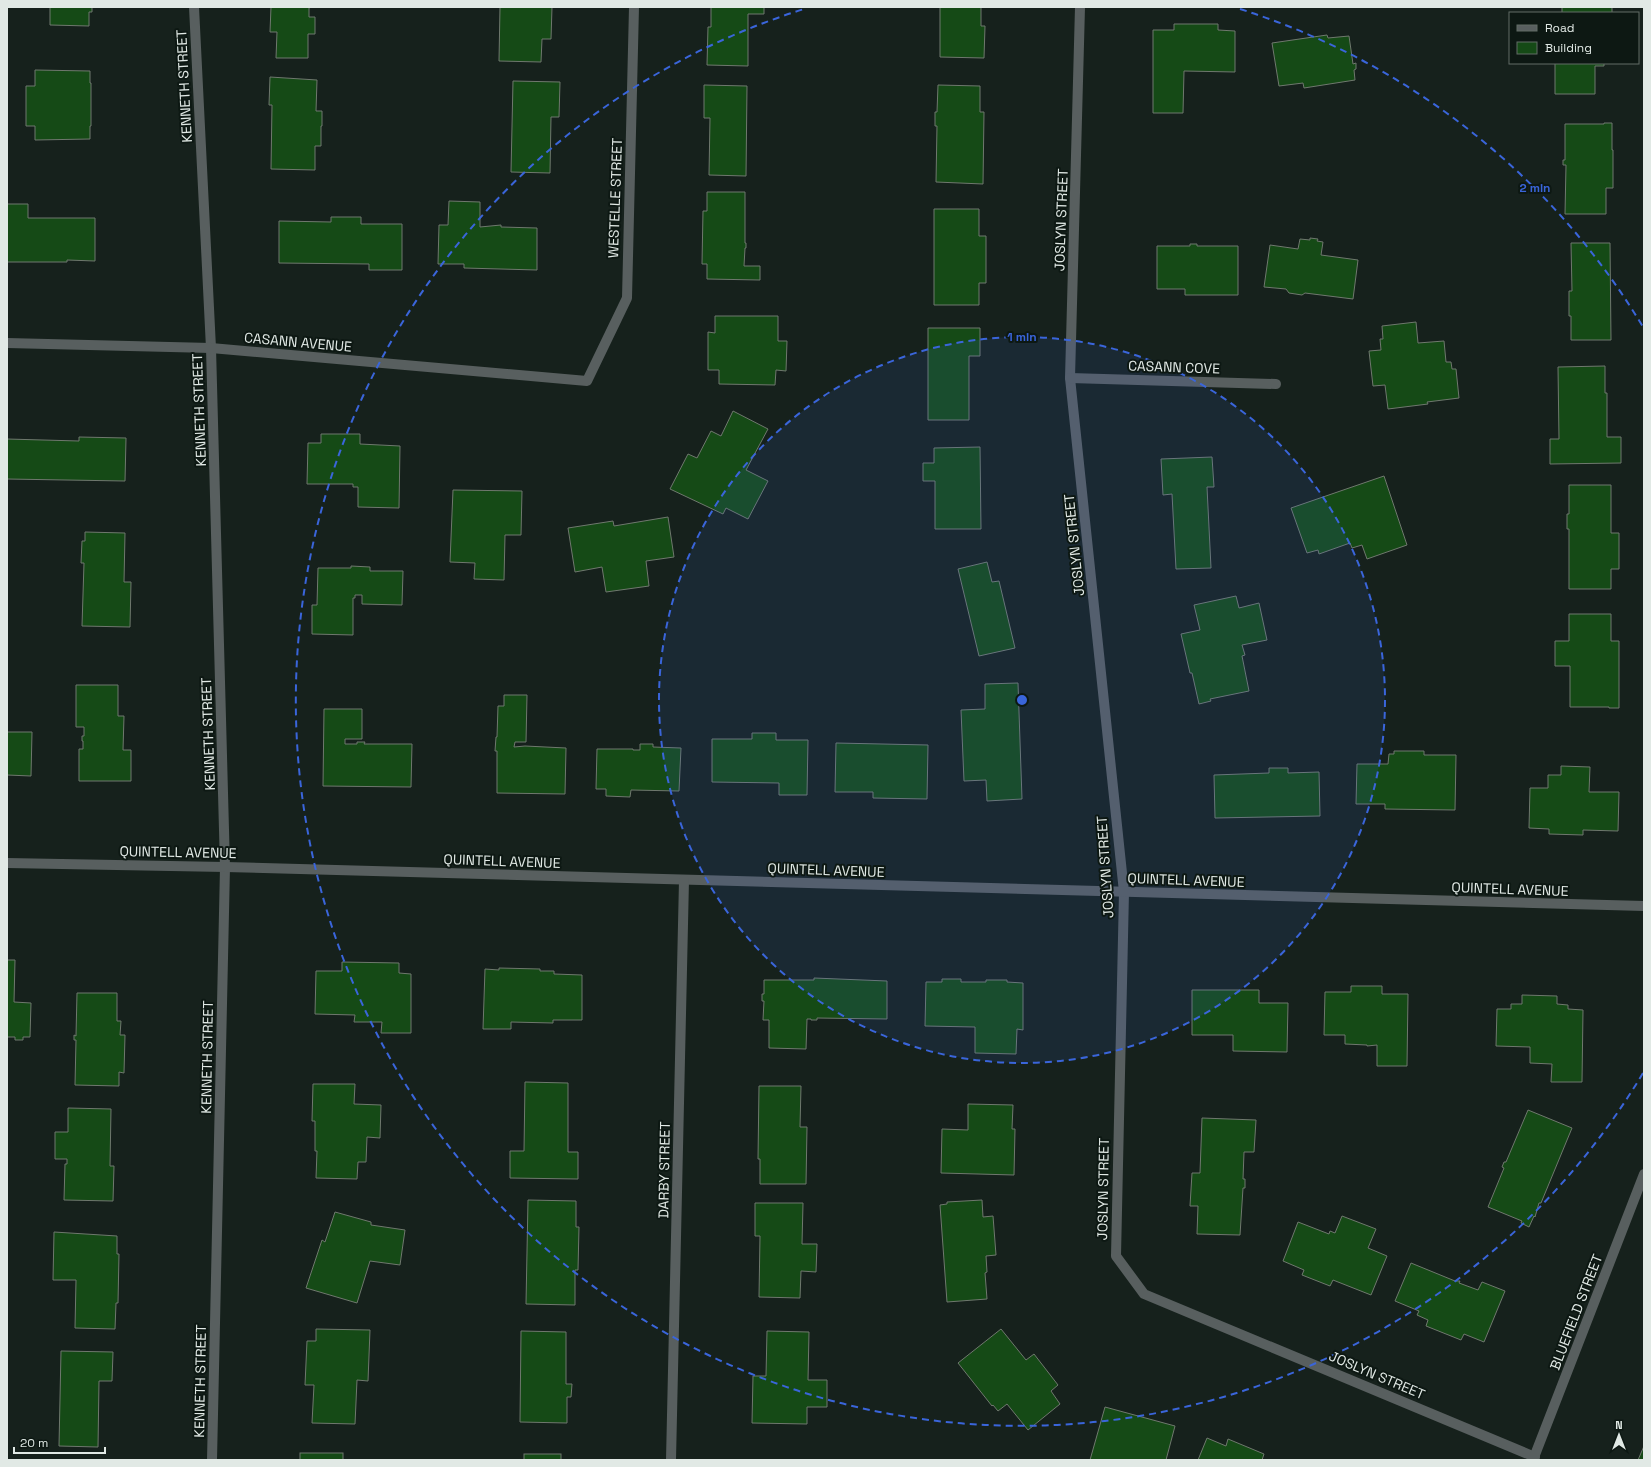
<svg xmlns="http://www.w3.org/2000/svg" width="1651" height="1467" font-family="'Space Grotesk',sans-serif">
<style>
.building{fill:#154a16;stroke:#6f786e}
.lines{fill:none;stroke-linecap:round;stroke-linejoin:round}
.minor{stroke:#585f5f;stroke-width:10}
.ring{fill:none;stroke:#3a65da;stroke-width:2;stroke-dasharray:7 5}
.labels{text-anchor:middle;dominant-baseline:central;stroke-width:4;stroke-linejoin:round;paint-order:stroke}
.street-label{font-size:14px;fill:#e1e9e5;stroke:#0d1813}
.centre{fill:#3a65da;stroke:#0d1813;stroke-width:2}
.ring-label{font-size:12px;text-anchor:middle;font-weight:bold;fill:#3a65da;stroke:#0d1813;stroke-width:4;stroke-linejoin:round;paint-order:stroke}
</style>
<rect width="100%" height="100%" fill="#16211c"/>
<g class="building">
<polygon points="50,7 92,7 92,12 89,12 89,26 50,25"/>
<polygon points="271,7 311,7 309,8 309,17 315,17 315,34 308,34 308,58 276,58 277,32 270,32"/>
<polygon points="500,7 552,7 551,39 542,39 541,62 499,61"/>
<polygon points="711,7 764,7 764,14 748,14 748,66 707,65 708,27 711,27"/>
<polygon points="940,7 981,7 981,26 985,26 984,58 940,57"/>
<rect x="1562" y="7" width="50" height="6"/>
<polygon points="1174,24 1218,24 1218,30 1235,31 1235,72 1184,71 1183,113 1153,113 1153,30 1174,30"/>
<polygon points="1327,35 1328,38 1349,36 1353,64 1356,63 1356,69 1354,70 1355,80 1304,88 1303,83 1279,86 1272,43"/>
<polygon points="1555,63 1609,63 1604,63 1604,66 1595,66 1595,94 1555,94"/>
<polygon points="35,70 90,71 90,83 91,83 91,126 90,126 90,139 35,140 35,126 26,126 26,86 35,86"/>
<polygon points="270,77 317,80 316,111 322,111 322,126 321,126 321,146 315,146 315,170 271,169 272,105 269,105"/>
<polygon points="513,81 560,82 559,117 551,117 550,173 511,172"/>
<polygon points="704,85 747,86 746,176 709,175 710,118 704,118"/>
<polygon points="938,85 980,86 980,112 984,112 983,184 936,182 937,126 935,126 935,112 937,112"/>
<polygon points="1604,123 1612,123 1612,150 1613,150 1613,188 1606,188 1606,214 1565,214 1566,165 1563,165 1563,160 1565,160 1565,124 1604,124"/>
<polygon points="707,192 745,192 745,243 746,243 746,248 745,248 744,266 760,266 760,280 707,279 707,264 702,264 703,211 707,211"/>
<polygon points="449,201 480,202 480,227 501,225 501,227 537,228 537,270 464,268 464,264 438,264 439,225 448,225"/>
<polygon points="7,204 28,204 28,218 95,218 95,261 67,260 67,262 7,262"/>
<polygon points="934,209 979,209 979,236 986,236 986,283 979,283 979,305 934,305"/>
<polygon points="331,217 361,217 361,224 402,224 402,270 369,270 369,264 279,263 279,221 331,222"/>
<polygon points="1310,238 1318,239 1317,241 1323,242 1321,255 1358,260 1353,299 1305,293 1302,295 1289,293 1286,289 1264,287 1270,245 1298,249 1300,239 1310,240"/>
<polygon points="1571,243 1610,243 1611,340 1571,340 1571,316 1569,316 1569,291 1572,291"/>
<polygon points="1190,244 1197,244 1197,246 1238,246 1238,295 1185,295 1185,289 1157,289 1157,246 1190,246"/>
<polygon points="715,316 778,316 778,341 787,341 786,371 776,370 775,385 719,384 719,370 708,370 708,332 715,333"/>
<polygon points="1416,322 1418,343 1444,341 1446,362 1451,362 1452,369 1456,369 1459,398 1427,402 1428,404 1388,409 1385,385 1373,386 1369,351 1381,350 1380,339 1383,339 1382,326"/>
<polygon points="928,328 980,328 980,356 969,356 969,420 928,420"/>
<polygon points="1605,366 1605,393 1607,393 1607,437 1621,437 1621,463 1550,464 1550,439 1559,439 1558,367"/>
<polygon points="733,411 768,429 746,470 768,481 748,519 726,508 723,514 670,489 688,454 697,458 711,431 721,436"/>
<polygon points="321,434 360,434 360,444 400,446 399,508 358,507 358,487 353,487 353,484 307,484 308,443 321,443"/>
<polygon points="79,437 126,438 125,481 7,479 7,439 79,441"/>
<polygon points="980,447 981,529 935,529 935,481 923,481 923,463 934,463 934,448"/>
<polygon points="1212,457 1214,487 1207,487 1211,568 1176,569 1172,494 1163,495 1161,459"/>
<polygon points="1384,476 1407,545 1367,559 1362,545 1352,548 1350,543 1319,554 1318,550 1307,553 1291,508"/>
<polygon points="1569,485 1611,485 1611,533 1619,533 1619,569 1611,569 1611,589 1569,589 1569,529 1567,529 1567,514 1569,514"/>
<polygon points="453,490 522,491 521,535 505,535 504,580 474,579 475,563 450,562"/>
<polygon points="668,517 674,557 646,561 649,586 606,592 602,567 575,572 568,528 613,521 614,526"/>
<polygon points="85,532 125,533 124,582 131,582 130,627 82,626 84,563 81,563 82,541 85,541"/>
<polygon points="987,562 992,582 999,581 1015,648 979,656 958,569"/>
<polygon points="351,566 370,567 370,571 403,571 402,605 362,604 362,595 355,595 355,598 353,598 353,635 312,634 312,605 317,605 318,568 351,568"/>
<polygon points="1236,596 1239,608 1259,603 1267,640 1242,645 1245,655 1242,656 1249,691 1210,699 1211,701 1199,704 1192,673 1190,673 1181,634 1200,630 1194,605"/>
<polygon points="1569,614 1611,614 1611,641 1619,641 1619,708 1609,708 1609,707 1570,707 1570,666 1555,666 1555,641 1569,641"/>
<polygon points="1018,683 1022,799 987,801 986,780 964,781 961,710 985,709 985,684"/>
<polygon points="76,685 118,685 118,716 124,716 123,750 131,750 131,781 79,781 79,749 83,749 83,741 82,741 82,736 84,736 84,727 76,727"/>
<polygon points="504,695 527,695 526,742 515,742 514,747 525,746 566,748 565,794 497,793 497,751 495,751 496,737 497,737 498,706 504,706"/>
<polygon points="324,709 362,709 362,739 345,739 345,744 357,744 357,742 365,742 364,744 412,744 411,787 323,786"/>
<polygon points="7,732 32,732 31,776 7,775"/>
<polygon points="752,733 776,733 776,740 808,740 807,795 779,795 779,783 712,782 712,739 752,739"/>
<polygon points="836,743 928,745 927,799 873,798 873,792 835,792"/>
<polygon points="640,744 653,744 653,747 681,748 679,791 631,790 630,797 606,796 606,789 596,789 597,749 633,749 633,750 640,750"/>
<polygon points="1394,751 1424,751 1424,755 1456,755 1455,810 1385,809 1385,804 1356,804 1357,764 1388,764 1389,754 1394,754"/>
<polygon points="1561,766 1590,767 1589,792 1619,792 1618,831 1583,830 1583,835 1549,834 1549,829 1529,828 1530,788 1548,788 1548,775 1561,775"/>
<polygon points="1269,768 1288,768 1288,773 1319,772 1320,816 1215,818 1214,775 1269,773"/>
<polygon points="7,960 15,960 14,1002 31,1003 30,1037 23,1037 23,1040 15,1040 15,1037 7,1037"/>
<polygon points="342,962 399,963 399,973 411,974 411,1033 381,1033 382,1022 354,1022 355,1015 315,1014 316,971 342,971"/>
<polygon points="499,968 540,969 540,971 554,971 554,974 582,975 582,1020 553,1020 553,1023 511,1022 511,1029 483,1029 485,969 499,970"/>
<polygon points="814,978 887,981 887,1019 817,1018 817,1020 811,1020 811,1019 807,1019 806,1049 769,1048 769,1020 763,1020 764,1001 762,1001 762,994 764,994 764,980 814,980"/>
<polygon points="942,979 961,979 961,982 986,982 986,980 1007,980 1007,982 1023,983 1023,1030 1017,1029 1016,1054 975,1053 975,1027 925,1026 926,982 942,982"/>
<polygon points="1351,986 1382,986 1382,994 1408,994 1407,1066 1377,1066 1377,1045 1367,1046 1367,1045 1345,1044 1345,1035 1324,1035 1325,992 1351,992"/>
<polygon points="1192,990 1259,990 1259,1003 1288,1003 1287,1052 1233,1051 1233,1035 1192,1035"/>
<polygon points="77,993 117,993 117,1021 121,1021 120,1035 125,1035 124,1073 119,1072 119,1086 75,1085 76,1040 74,1040 74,1035 76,1036"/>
<polygon points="1522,995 1557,996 1557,1004 1568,1005 1568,1009 1583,1010 1582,1082 1551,1082 1552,1064 1530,1063 1530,1047 1496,1046 1497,1009 1511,1009 1511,1004 1522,1004"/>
<polygon points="525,1082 568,1083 568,1152 578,1152 578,1179 510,1178 510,1151 524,1151"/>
<polygon points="313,1084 355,1084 354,1104 381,1105 380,1138 367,1137 366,1162 358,1162 357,1179 316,1178 317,1151 315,1151 315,1121 312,1121"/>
<polygon points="759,1086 801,1086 800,1127 807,1127 806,1184 760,1184 760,1159 758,1159"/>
<polygon points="968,1104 1013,1105 1012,1129 1015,1129 1014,1175 941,1173 942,1129 968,1130"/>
<polygon points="68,1108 111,1109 110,1166 114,1166 113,1201 64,1200 65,1164 67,1164 67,1159 55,1159 55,1132 68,1132"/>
<polygon points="1528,1110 1572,1128 1541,1203 1539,1203 1535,1217 1534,1216 1529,1227 1521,1223 1522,1221 1488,1207 1504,1168 1502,1167 1504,1162 1506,1162"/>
<polygon points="1202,1118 1256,1120 1254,1152 1244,1152 1243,1179 1245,1179 1245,1188 1243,1188 1240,1235 1197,1234 1198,1206 1190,1206 1192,1173 1200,1173"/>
<polygon points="528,1200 576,1201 576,1227 579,1227 578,1270 575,1270 575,1305 526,1304"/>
<polygon points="982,1200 983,1217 993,1216 996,1255 986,1256 987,1272 985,1273 987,1299 947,1302 940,1205 947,1204 947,1202"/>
<polygon points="755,1203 803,1203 802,1244 817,1244 816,1272 801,1271 800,1298 759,1297 760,1236 755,1236"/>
<polygon points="335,1212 371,1222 371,1225 405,1230 400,1265 370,1261 357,1303 306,1288 322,1240 325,1242"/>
<polygon points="1342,1216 1376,1229 1368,1248 1387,1256 1371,1295 1333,1280 1330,1286 1302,1275 1304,1270 1283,1261 1298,1222 1329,1234 1330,1231 1335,1233"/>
<polygon points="54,1232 117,1236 117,1254 119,1254 118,1303 116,1303 115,1329 75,1328 76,1280 53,1280"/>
<polygon points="1411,1263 1455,1281 1460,1281 1459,1283 1478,1290 1482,1282 1505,1291 1484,1342 1464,1334 1461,1340 1426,1326 1428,1320 1417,1315 1419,1311 1395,1301"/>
<polygon points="316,1329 370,1330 368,1381 357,1380 355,1424 312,1423 314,1385 305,1385 307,1341 316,1341"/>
<polygon points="1001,1329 1026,1360 1034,1354 1058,1385 1051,1391 1060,1404 1028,1430 1007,1404 998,1411 993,1405 992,1406 958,1363"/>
<polygon points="521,1331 566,1332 566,1384 572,1384 571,1397 567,1397 567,1423 520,1422"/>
<polygon points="767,1331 809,1332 808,1380 827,1380 827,1407 807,1407 807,1424 752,1423 753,1376 766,1376"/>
<polygon points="61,1351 113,1352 112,1381 99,1381 98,1447 59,1446"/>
<polygon points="1105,1407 1175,1426 1166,1460 1090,1460"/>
<polygon points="1207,1438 1226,1446 1228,1439 1264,1454 1262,1460 1198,1460"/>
<polygon points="1644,1446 1644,1460 1638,1460"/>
<rect x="300" y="1453" width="43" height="7"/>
<rect x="524" y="1454" width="37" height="6"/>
</g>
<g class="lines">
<g class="minor">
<polyline points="194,7 211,348 225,867 212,1460"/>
<polyline points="1080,7 1070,378 1124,892 1116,1256 1144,1294 1535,1457"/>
<polyline points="7,343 211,348 587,381 627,298 634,7"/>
<polyline points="1070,378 1276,384"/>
<polyline points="7,863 225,867 1644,906"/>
<polyline points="671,1460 684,880"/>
<polyline points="1533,1460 1644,1174"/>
</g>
</g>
<circle cx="1022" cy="700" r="363" fill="#3a65da" fill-opacity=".12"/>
<g class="ring">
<circle cx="1022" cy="700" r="363"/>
<path d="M1643 1073A725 725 0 1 1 804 9M1240 9A725 725 0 0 1 1643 327"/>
</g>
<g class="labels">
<g class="street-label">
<text transform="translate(184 86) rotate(-93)">KENNETH STREET</text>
<text transform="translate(615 198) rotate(-88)">WESTELLE STREET</text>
<text transform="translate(1061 220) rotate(-88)">JOSLYN STREET</text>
<text transform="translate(298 342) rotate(5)">CASANN AVENUE</text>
<text transform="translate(1174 367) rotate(2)">CASANN COVE</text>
<text transform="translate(199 410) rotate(-92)">KENNETH STREET</text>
<text transform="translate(1074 545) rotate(-96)">JOSLYN STREET</text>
<text transform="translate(208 734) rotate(-92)">KENNETH STREET</text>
<text transform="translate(178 852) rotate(1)">QUINTELL AVENUE</text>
<text transform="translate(502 861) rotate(2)">QUINTELL AVENUE</text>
<text transform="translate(1105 867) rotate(-94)">JOSLYN STREET</text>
<text transform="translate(826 870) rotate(2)">QUINTELL AVENUE</text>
<text transform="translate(1186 880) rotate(2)">QUINTELL AVENUE</text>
<text transform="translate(1510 889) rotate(2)">QUINTELL AVENUE</text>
<text transform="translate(207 1057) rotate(-89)">KENNETH STREET</text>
<text transform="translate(664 1170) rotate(-89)">DARBY STREET</text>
<text transform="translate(1103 1189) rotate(-89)">JOSLYN STREET</text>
<text transform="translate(1576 1312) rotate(-69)">BLUEFIELD STREET</text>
<text transform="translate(1377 1375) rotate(23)">JOSLYN STREET</text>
<text transform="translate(200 1381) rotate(-89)">KENNETH STREET</text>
</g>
</g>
<circle cx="1022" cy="700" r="6" class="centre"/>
<g class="ring-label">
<text x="1535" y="192">2 min</text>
<text x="1022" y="341">1 min</text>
</g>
<rect width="1651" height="1467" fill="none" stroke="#e1e9e5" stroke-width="16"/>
<rect x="1509" y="12" width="130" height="52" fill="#0d1813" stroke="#626c67"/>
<rect x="1517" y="25" width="20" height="6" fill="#585f5f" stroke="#626c67"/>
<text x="1545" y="32" font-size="12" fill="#e1e9e5">Road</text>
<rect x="1517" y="42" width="20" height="12" fill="#154a16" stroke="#626c67"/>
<text x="1545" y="52" font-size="12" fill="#e1e9e5">Building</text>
<g transform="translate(1619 1435)" stroke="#0d1813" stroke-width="3" paint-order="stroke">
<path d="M0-3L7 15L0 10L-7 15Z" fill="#e1e9e5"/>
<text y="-6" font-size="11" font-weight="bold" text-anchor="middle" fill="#e1e9e5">N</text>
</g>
<path d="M14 1447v6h91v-6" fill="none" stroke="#e1e9e5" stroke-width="2"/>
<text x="20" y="1447" font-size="12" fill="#e1e9e5" stroke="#0d1813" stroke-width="3" paint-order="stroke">20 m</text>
</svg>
